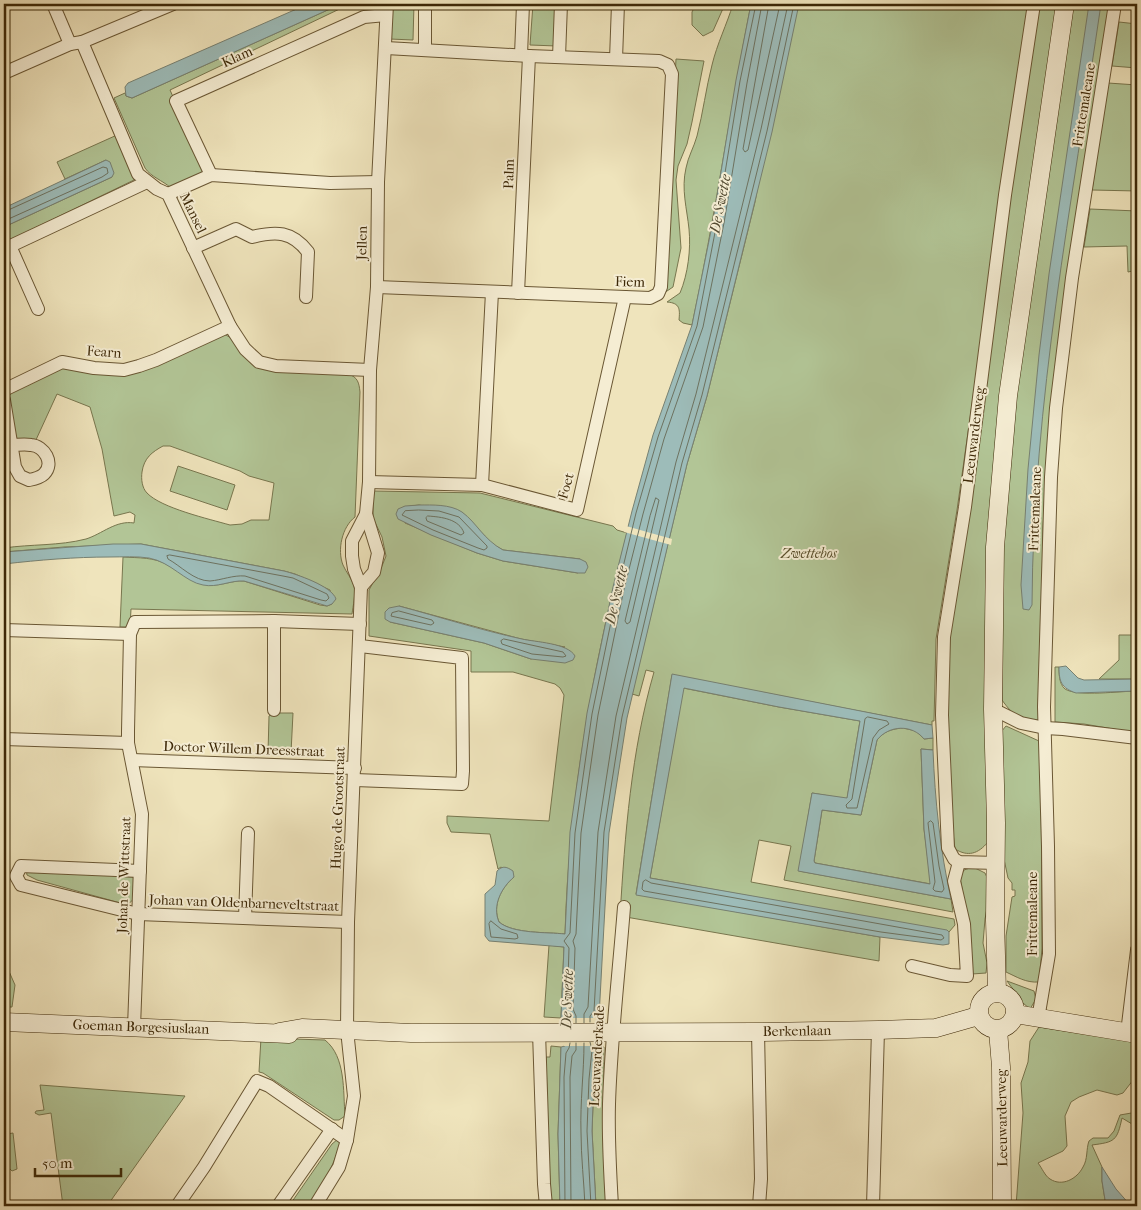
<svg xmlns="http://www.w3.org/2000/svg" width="1141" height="1210" font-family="'IM FELL French Canon',serif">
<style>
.green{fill:#b2c596;stroke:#78764e;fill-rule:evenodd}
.water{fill:#9dbcb9;stroke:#778172}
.pier{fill:#efe4bc}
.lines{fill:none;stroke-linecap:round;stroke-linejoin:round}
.shore{stroke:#6d7260;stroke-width:1}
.street-casing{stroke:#6a5734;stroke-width:14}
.secondary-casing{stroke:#3d2807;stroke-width:19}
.street{stroke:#f5edd3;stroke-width:12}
.secondary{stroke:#f5edd3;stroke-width:18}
.labels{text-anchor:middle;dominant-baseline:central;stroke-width:4;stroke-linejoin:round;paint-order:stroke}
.street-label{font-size:14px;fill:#3d2807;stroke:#f5edd3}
.park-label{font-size:14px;font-style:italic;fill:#5a4f2b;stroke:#f5edd3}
.water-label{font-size:15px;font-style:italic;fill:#554d34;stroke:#f5edd3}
</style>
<rect width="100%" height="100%" fill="#efe4bc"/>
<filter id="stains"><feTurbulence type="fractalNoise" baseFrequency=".004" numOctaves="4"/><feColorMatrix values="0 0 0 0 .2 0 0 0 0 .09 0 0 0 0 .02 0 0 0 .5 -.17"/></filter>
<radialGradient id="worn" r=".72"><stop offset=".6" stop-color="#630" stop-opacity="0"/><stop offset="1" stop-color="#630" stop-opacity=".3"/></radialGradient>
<g class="green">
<path d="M341 4H350L170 90 206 171 171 188C162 180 151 177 145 168L114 98 125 93 126 96 132 98Z"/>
<polygon points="391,4 414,4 413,40 390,39"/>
<polygon points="533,4 559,4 557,46 530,45"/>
<polygon points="696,4 725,4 713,31 703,36 692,25 692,12"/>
<path d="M733 4H751C730 110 715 218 692 325L683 323 679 320C680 309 680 303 667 302L680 293C688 274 691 249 689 229 687 209 681 189 686 168 688 157 694 147 697 136 703 113 706 88 712 65 717 44 727 24 733 4Z"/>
<path d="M791 4H1029L957 510 936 639 934 721H932V725L672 675 636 894 880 937 879 961 620 916C625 834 631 752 654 672L646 670 639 696 632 694 687 464 707 396 755 202Z"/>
<path d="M1038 4H1059L1002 392 988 842C978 854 968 857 955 849L950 809 945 674 982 390Z"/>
<path d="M1073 4H1110L1047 450 1043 528 1040 720C1020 719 1014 717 1002 700L1003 540 1016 394Z"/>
<polygon points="1119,22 1137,24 1137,68 1112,66"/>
<polygon points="676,59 704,61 692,122 687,144 678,166 676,180 681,248 673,287 664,293"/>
<polygon points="1108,83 1137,85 1137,191 1092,190"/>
<polygon points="117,135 134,175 134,180 4,243 4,227 112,177 106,160 65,179 57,162"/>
<polygon points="1090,209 1137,211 1137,270 1128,272 1127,246 1084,247"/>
<path d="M224 334 233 339 244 355 348 374C358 377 359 383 360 392L355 517C342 527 337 550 343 565 346 572 352 579 354 586 356 594 353 606 352 614L131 609 130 627H120L123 557C139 558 154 557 168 565 182 572 193 584 210 585 221 586 233 580 244 581L320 605 327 606 332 604 330 590 295 574 284 571 141 544 64 547 4 552V548C31 544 59 546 86 539 102 534 116 520 134 523L135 515 130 512 114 516 102 449 90 407 57 394 35 442 13 438 9 394 63 368 110 375ZM163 446H170L240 471 249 476 274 483 269 520H251L242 524 230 525C209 519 161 508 147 493 142 488 141 479 142 472 144 458 152 452 163 446Z"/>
<polygon points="178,466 235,485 227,510 170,491"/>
<path d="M373 491 480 493 613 526 617 530 627 533C593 667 569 796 565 934 547 932 513 934 499 922 492 905 501 888 514 877L501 867 498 869 490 834 451 832 447 823V816L549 821 564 695 560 688 555 684 513 672H471V651L369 636V590L382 566 386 556 382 537 373 518ZM419 505 463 513 492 544 503 550 580 559 578 573 503 561 477 553 405 523 403 507ZM399 606 521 639 565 647 531 659 484 643 390 622Z"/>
<polygon points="1119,635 1137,635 1137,679 1099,679 1119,660"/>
<path d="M1055 667H1059C1059 674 1059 684 1065 689 1077 697 1122 691 1137 691V733L1084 724 1055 722Z"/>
<polygon points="683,688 779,707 860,721 847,799 812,793 799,871 951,899 953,912 784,880 791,846 759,840 751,882 954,919 955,925 949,932 650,878"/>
<polygon points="273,713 293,713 291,753 268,753 269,716"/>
<path d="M1006 726 1039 741 1041 746 1042 948 1039 982C1026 983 1017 977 1006 972V936L1012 897 1015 896V890H1012V883L1008 878 1004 859 1001 732Z"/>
<path d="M903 728 916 731 924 739 933 738V750L921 749 924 829 931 884 815 863 814 861 822 810 861 815 877 740C884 731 892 729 903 728Z"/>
<polygon points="973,867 985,873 991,887 985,919 983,943 987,963 986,973 972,974 970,933 960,877 964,870"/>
<path d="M26 869 133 877C138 887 137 904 124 904L37 880 27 875Z"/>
<polygon points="549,945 564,947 561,1018 544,1017"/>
<polygon points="4,960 15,985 12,1007 4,1007"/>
<polygon points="1007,981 1034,991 1036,999 1030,1009 1023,1003"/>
<path d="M1039 1027 1137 1042V1075L1123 1093 1117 1095 1097 1090 1079 1097 1071 1102 1065 1116 1067 1146 1063 1151 1038 1163C1042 1168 1045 1176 1050 1179 1062 1187 1077 1179 1083 1167 1088 1159 1086 1149 1089 1141L1093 1138H1108L1114 1131 1120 1115 1137 1112V1127L1122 1118C1117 1141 1115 1142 1092 1145L1102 1167V1181L1106 1206H1016L1023 1113 1021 1083 1028 1062 1030 1041Z"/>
<path d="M261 1038 325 1040C346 1057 343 1091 345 1116L339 1120H334L263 1073 259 1072Z"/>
<polygon points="551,1046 561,1047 558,1134 560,1206 550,1206 546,1057 550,1057"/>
<polygon points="597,1047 604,1047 604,1135 606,1206 596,1206 592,1131 594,1079"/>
<polygon points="40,1085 185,1096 107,1206 63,1206 51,1113 39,1115 35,1113 36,1111 44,1110"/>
<polygon points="13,1133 17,1169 12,1171 6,1165 7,1163 4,1142 7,1134"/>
<polygon points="338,1139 341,1144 324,1185 313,1206 289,1206 332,1144"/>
</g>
<g class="water">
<polygon points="308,4 341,4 132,98 126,96 125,87 128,83"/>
<path d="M751 4H799L772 132 707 396 687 464 627 718 609 833 599 1017H595V1046L597 1047 594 1079 592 1131 596 1206H560L558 1134 561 1047 565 1046V1018H561L564 947 489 941 485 936V894L495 885 497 871C503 865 507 867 513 871L514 877C501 888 492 906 499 922 513 934 547 932 565 934L570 832 587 713 613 587 632 511 653 435 692 325 713 221 736 80Z"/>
<path d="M1089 4H1101C1072 203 1033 403 1032 605L1029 610 1023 609 1021 585 1028 469 1039 355 1049 274Z"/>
<polygon points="106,160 110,162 114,173 112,177 4,227 4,208"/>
<path d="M419 505C432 505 450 504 462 512 477 523 483 539 503 550L580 559 586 562 588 567 585 573H578L503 561 477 553 431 535 398 519 396 514 398 509 405 506Z"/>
<path d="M113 544H141L284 571C296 574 332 586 336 599L332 604 327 606 244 581C231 580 217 588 203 585 185 582 171 562 149 558 136 556 123 557 110 557 75 557 39 560 4 564V552Z"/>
<path d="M399 606C440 617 480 630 522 639 535 642 568 643 575 656L573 660 565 663 531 659 484 643 390 622 385 619V612L389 608Z"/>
<path d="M1066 666 1078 678 1084 680 1137 679V691L1076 693C1061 688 1059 681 1059 667Z"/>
<path d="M672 674 932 725 933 738 924 739C912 724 889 725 877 740L861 815 822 810 814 861 815 863 930 884 924 829 921 749 933 750C935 800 940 850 951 899L798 871 812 793 847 798 860 721 779 707 684 688 650 878 947 930 949 932V944L943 945 880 937 636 895Z"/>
<polygon points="1102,1167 1116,1189 1131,1206 1106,1206 1102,1181"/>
</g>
<g class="pier">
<polygon points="626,526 672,539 671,545 624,532"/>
<rect x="564" y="1018" width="32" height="28"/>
</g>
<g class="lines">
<g class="shore">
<polyline points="769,4 743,149 745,152 748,150 780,4"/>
<polyline points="4,212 103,167 107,168 108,173 102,177 4,221"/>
<polygon points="656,498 659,500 630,622 627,624 625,621 650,516"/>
<polygon points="419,510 439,511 459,517 487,546 487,548 484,550 478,548 433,530 402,515 405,511"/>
<path d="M428 516C442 517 459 519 464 533L461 535 427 521 426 518Z"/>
<path d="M170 555 283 576 293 578 327 594 329 598 326 601 321 600 245 576C233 575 222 580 210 581 194 581 181 566 168 559L167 556Z"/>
<polygon points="399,611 432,620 434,623 431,625 391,616 392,613"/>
<polygon points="504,639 563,652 566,656 563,657 532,654 502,644 501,641"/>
<polygon points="868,717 887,721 889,724 879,730 873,738 857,808 847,808 846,805 852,799 865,719"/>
<polygon points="931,821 933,823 939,866 944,889 942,892 935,891 933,889 935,882 928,823"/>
<polygon points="646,880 651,883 942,935 944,938 941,940 881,932 644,891 642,889 643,882"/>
<polygon points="491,921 501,929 517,934 518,938 515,939 491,937 489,924"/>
<polyline points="590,1022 590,1016 594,1011 604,832 622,717 682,463 702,395 767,131 794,4"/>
<polyline points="570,1023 570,1017 567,1012 569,948 564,941 570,933 575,833 592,714 618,588 636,513 658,437 697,326 717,222 740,81 756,4"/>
<polyline points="576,1023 576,1016 573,1009 575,948 573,941 576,934 581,833 598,715 624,589 643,514 664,439 703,327 724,223 747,83 762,4"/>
<polyline points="584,1023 584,1014 588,1007 598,832 616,716 676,462 696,394 761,129 788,4"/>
<polyline points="590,1042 592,1050 589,1079 587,1131 591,1206"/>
<path d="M584 1043C584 1072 580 1102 581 1132 581 1157 584 1182 585 1206"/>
<polyline points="565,1206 564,1077 566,1053 569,1048 570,1043"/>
<polyline points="571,1206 570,1077 572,1056 576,1050 576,1043"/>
</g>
<g class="street-casing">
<g id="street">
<polyline points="53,4 70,44"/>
<polyline points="173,4 82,42 138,174 157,189 168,194 230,326 245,349 259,362 276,366 370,370"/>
<polyline points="425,50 425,4"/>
<polyline points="521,55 523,4"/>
<polyline points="559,57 561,4"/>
<polyline points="616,59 618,4"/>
<polyline points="4,73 70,44 82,42"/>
<polyline points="211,175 176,101 364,17 386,15"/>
<polyline points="168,194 211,175 330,183 378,182"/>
<polyline points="10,246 38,309"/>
<path d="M193 248 236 229 252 237C276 231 292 231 308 252L306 297"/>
<polyline points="4,249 147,182"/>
<polyline points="377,287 650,298 658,294 661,287 672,74 668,65 659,61 529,56 386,48"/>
<polyline points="518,293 529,56"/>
<polyline points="4,390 62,362 94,368 124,370 139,366 156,360 230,326"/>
<path d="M4 400 15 467 20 476 29 480C34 479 41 477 44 474 55 463 44 446 31 445 25 444 18 445 11 445"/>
<polyline points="369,482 482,485 577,510 625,297"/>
<polyline points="482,485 492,292"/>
<polyline points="361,587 374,572 378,553 366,514"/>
<polyline points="274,621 360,624"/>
<polyline points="4,630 130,634"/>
<polyline points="993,709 1021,723 1045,728 1063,729 1137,738"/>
<polyline points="4,739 128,743"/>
<polyline points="132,760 355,768"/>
<polyline points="355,780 462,784 463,771 462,658 360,646"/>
<polyline points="997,863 959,862 954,859 948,848 942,715 944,637 965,507 1005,195 1034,4"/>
<polyline points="140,871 21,866 16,876 21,885 138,914 348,922"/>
<polyline points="245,918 248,833"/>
<polyline points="912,966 950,975 967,976 964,924 954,881 959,862"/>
<polyline points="1038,1019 1049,954 1048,846 1044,707 1051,477 1056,408 1072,278 1115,4"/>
<polyline points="134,1027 142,814 128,743 128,731 130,634 135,622 274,621 274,710"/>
<polyline points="539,1032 544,1184 546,1206"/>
<polyline points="758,1032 761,1179 759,1206"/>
<polyline points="1127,1033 1137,950"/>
<polyline points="177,1206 204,1167 257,1081 269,1086 347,1140"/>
<polyline points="278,1206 332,1129"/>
<polyline points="315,1206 339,1167 347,1140 354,1096 347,1030 348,922 361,587 354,569 352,556 352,541 366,514 369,482 370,370 377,287 378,182 387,4"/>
<path d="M612 1206C610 1172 608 1138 609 1104 611 1038 619 972 624 907"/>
<polyline points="873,1206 878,1030"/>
</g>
</g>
<g class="secondary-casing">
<g id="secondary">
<polyline points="997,992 995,920 996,823 993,709 995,547 1008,396 1065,4"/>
<circle cx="997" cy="1011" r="18"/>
<polyline points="1015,1014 1137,1034"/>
<polyline points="4,1022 289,1034"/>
<polyline points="998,1030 1001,1067 1002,1206"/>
<polyline points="279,1032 302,1028 411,1033 758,1032 878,1030 936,1028 978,1016"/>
</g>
</g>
<use href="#street" class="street"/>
<use href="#secondary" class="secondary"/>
</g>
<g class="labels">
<g class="street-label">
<text transform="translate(237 57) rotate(-24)">Klam</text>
<text transform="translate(1084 105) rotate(-81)">Frittemaleane</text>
<text transform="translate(509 174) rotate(-88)">Palm</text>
<text transform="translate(193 213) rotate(64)">Mansel</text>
<text transform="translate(362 243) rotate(-89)">Jellen</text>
<text transform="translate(630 282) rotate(2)">Fiem</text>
<text transform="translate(104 352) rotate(4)">Fearn</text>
<text transform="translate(974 435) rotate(-83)">Leeuwarderweg</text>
<text transform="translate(566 486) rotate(-74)">Foet</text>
<text transform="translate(1035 509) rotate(-88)">Frittemaleane</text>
<text transform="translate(244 749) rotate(2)">Doctor Willem Dreesstraat</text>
<text transform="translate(338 808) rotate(-88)">Hugo de Grootstraat</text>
<text transform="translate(124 875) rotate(-88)">Johan de Wittstraat</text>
<text transform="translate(244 903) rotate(2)">Johan van Oldenbarneveltstraat</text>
<text transform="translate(1032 914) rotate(-90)">Frittemaleane</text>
<text transform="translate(141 1027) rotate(2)">Goeman Borgesiuslaan</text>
<text transform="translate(797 1031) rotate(-1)">Berkenlaan</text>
<text transform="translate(597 1056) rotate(-87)">Leeuwarderkade</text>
<text transform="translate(1002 1118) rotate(-91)">Leeuwarderweg</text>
</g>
<g class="park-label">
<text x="809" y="553">Zwettebos</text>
</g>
<g class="water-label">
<text transform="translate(720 204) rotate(-79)">De Swette</text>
<text transform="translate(616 595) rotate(-77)">De Swette</text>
<text transform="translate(567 999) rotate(-88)">De Swette</text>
</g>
</g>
<rect width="1141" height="1210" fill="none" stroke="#efe4bc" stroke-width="20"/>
<rect x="5" y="5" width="1131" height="1200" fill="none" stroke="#3d2807" stroke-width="2.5"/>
<rect x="10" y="10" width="1121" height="1190" fill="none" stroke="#3d2807"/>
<path d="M35 1168v8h86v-8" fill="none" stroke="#3d2807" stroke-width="2.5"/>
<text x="42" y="1168" font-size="15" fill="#3d2807" stroke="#f5edd3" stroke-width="4" paint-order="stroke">50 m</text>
<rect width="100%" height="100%" filter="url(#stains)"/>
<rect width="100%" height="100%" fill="url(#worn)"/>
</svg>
